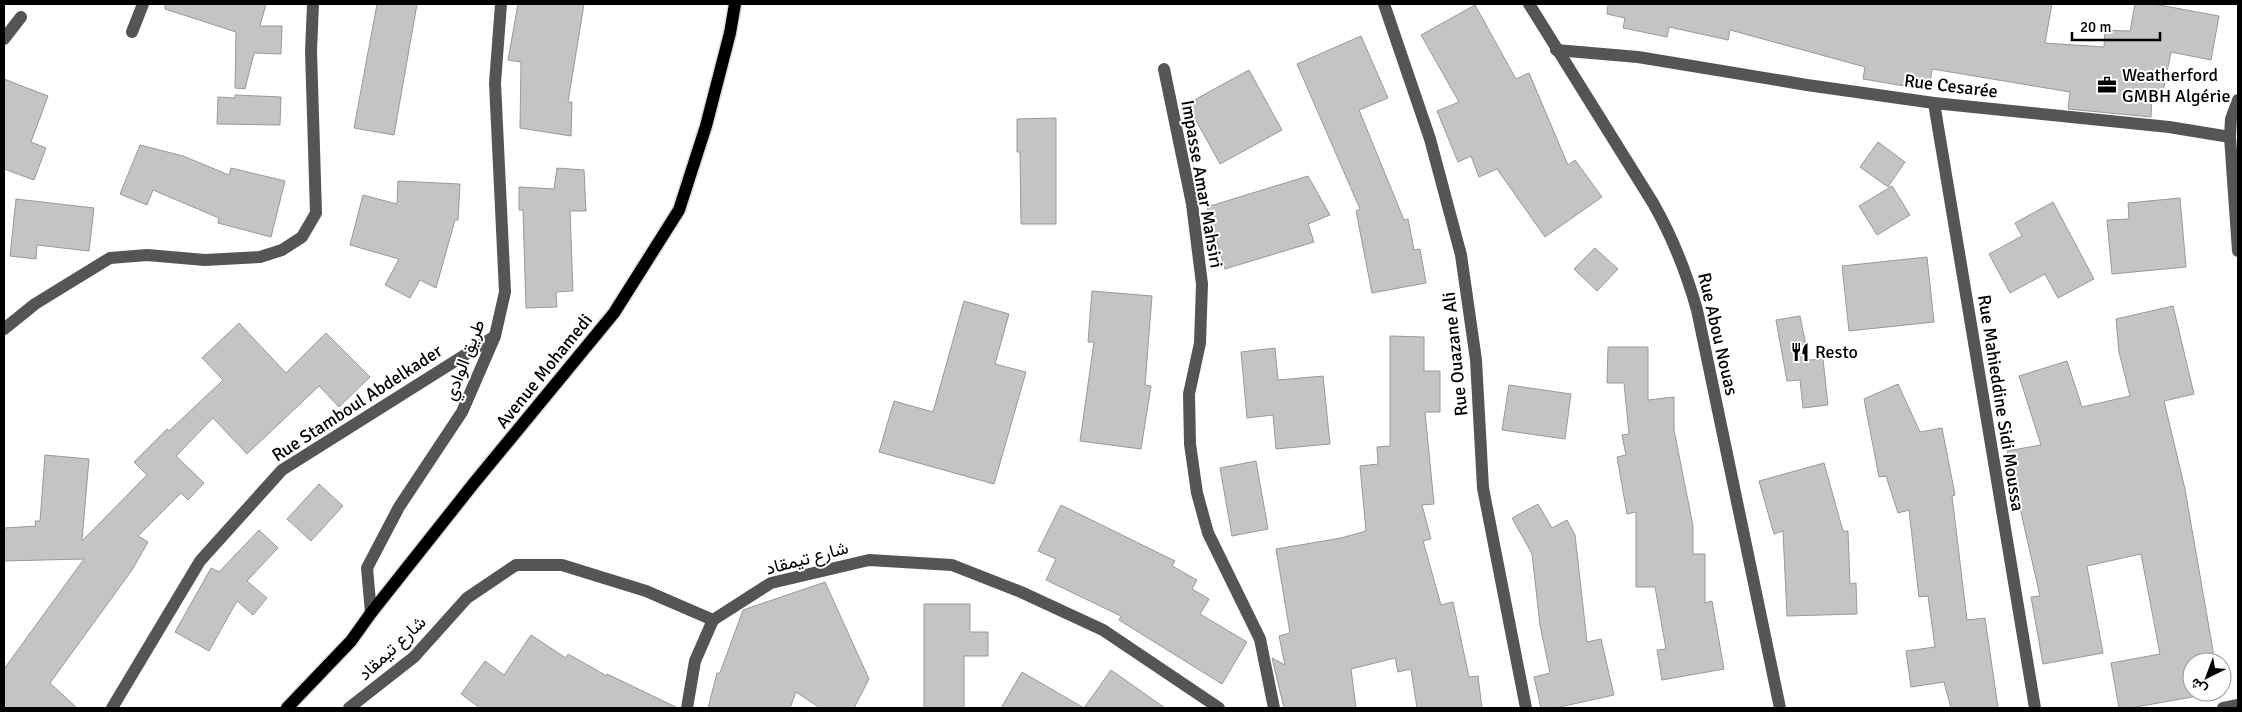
<svg xmlns="http://www.w3.org/2000/svg" width="2242" height="712" font-family="Signika,Vazirmatn,sans-serif">
<style>
.building{fill:#c4c4c4;stroke:#999}
.lines{fill:none;stroke-linecap:round;stroke-linejoin:round}
.major-casing{stroke:#dbdbdb;stroke-width:15}
.minor{stroke:#555;stroke-width:12}
.major{stroke:#000;stroke-width:12}
.labels{text-anchor:middle;dominant-baseline:central;stroke-width:4;stroke-linejoin:round;paint-order:stroke}
.poi-label{font-size:18px;fill:#000;stroke:#fff;text-anchor:start}
.street-label{font-size:18px;fill:#000;stroke:#fff}
</style>
<rect width="100%" height="100%" fill="#fff"/>
<g class="building">
<polygon points="165,4 266,4 260,26 282,26 281,54 254,53 245,89 235,88 236,32 165,9"/>
<polygon points="377,4 417,4 394,135 354,128"/>
<polygon points="518,4 584,4 568,102 572,102 571,136 520,128 521,62 508,60"/>
<polygon points="1608,4 2052,4 2045,43 2104,47 2105,30 2130,31 2135,4 2154,4 2219,16 2211,60 2171,52 2162,97 2152,95 2151,117 2068,109 2070,92 1932,69 1929,90 1863,79 1865,67 1730,30 1728,40 1669,27 1667,37 1623,28 1625,18 1607,14"/>
<polygon points="1475,5 1516,79 1529,73 1568,165 1575,160 1602,197 1545,237 1497,169 1479,177 1471,156 1458,162 1437,111 1459,102 1421,35"/>
<polygon points="1361,36 1388,98 1359,110 1404,220 1408,219 1414,250 1420,249 1426,283 1372,293 1356,211 1360,209 1297,64"/>
<polygon points="1249,70 1282,130 1220,164 1187,104"/>
<polygon points="4,79 48,96 31,142 46,148 34,180 4,169"/>
<polygon points="235,95 281,97 280,125 217,124 218,97 235,98"/>
<polygon points="1056,118 1056,224 1021,224 1020,152 1017,152 1017,119"/>
<polygon points="1878,142 1905,162 1888,187 1860,167"/>
<polygon points="140,145 183,156 229,175 231,168 285,181 271,237 218,223 219,218 153,190 147,205 120,194"/>
<polygon points="557,168 584,170 586,211 570,211 573,291 556,292 557,307 526,308 523,210 519,210 519,187 554,189"/>
<polygon points="1308,176 1330,215 1308,224 1314,242 1225,269 1207,207"/>
<polygon points="398,181 460,184 458,220 455,220 436,288 420,280 410,298 385,285 399,259 350,245 363,195 397,204"/>
<polygon points="1892,186 1910,215 1877,235 1859,206"/>
<polygon points="2180,198 2186,267 2112,274 2107,220 2129,219 2128,203"/>
<polygon points="16,199 94,208 89,251 37,245 36,259 10,256"/>
<polygon points="2053,202 2094,279 2058,298 2045,274 2010,293 1989,254 2022,236 2015,223"/>
<polygon points="1595,248 1618,269 1597,291 1574,269"/>
<polygon points="1927,257 1934,322 1849,331 1842,266"/>
<polygon points="1092,291 1152,296 1145,385 1151,386 1141,449 1080,441 1094,342 1088,342"/>
<polygon points="964,301 1009,314 995,364 1026,372 994,484 879,452 894,401 933,412"/>
<polygon points="2173,306 2194,394 2164,401 2185,489 2215,662 2192,662 2192,692 2221,692 2130,708 2119,708 2111,663 2160,654 2141,554 2087,566 2103,653 2043,664 2031,597 2040,596 2007,451 2041,445 2019,376 2067,361 2082,407 2130,396 2119,352 2116,319"/>
<polygon points="1800,316 1809,360 1823,359 1828,405 1803,408 1800,380 1787,381 1776,320"/>
<polygon points="239,323 286,373 326,333 370,377 339,407 319,386 247,454 213,418 176,456 204,483 188,500 181,493 138,536 148,542 132,570 50,683 77,708 4,708 4,669 84,559 4,561 4,528 36,526 35,521 40,521 45,455 89,459 82,541 147,475 134,462 167,429 169,431 223,380 202,358"/>
<polygon points="1390,336 1424,337 1424,371 1440,371 1440,412 1425,412 1434,504 1422,505 1431,539 1423,541 1441,605 1453,602 1469,677 1478,676 1482,708 1417,708 1411,669 1398,672 1395,658 1351,669 1356,708 1284,708 1272,658 1285,665 1279,636 1290,633 1276,549 1341,538 1366,531 1360,466 1378,464 1377,447 1390,446"/>
<polygon points="1608,347 1648,347 1648,400 1674,397 1674,430 1693,526 1693,554 1705,554 1705,603 1712,601 1724,669 1662,680 1657,650 1666,649 1655,587 1636,587 1636,512 1627,514 1617,457 1626,455 1622,435 1629,434 1624,383 1607,383"/>
<polygon points="1275,348 1278,380 1323,376 1330,444 1276,449 1273,415 1247,418 1241,352"/>
<polygon points="1898,384 1920,432 1942,428 1955,495 1952,496 1967,620 1985,618 1998,708 1951,708 1944,682 1911,687 1906,651 1935,647 1928,596 1919,597 1909,510 1898,513 1886,476 1879,477 1864,399"/>
<polygon points="1509,385 1571,394 1565,439 1502,430"/>
<polygon points="1256,461 1268,529 1232,536 1220,468"/>
<polygon points="1824,463 1843,531 1848,531 1850,584 1856,583 1857,614 1787,616 1783,531 1774,534 1759,481"/>
<polygon points="319,484 343,506 311,541 287,519"/>
<polygon points="1538,504 1552,528 1567,520 1575,535 1587,642 1601,639 1614,695 1555,708 1541,708 1534,677 1550,673 1540,625 1532,554 1512,518"/>
<polygon points="1061,505 1175,561 1172,566 1197,580 1192,589 1209,599 1200,614 1247,642 1222,684 1119,620 1121,616 1046,580 1056,559 1038,551"/>
<polygon points="259,530 278,548 247,581 267,598 253,615 237,601 209,651 175,632 211,568 219,572"/>
<polygon points="825,582 869,679 854,708 820,708 796,692 790,708 708,708 717,673 720,673 743,610"/>
<polygon points="924,604 970,604 970,632 988,632 988,656 964,656 964,708 924,708"/>
<polygon points="531,635 566,658 568,654 607,676 607,674 678,708 480,708 461,694 485,661 504,675"/>
<polygon points="1111,670 1165,708 1001,708 1022,672 1084,708"/>
</g>
<g class="lines">
<g class="major-casing">
<polyline id="major" points="287,708 351,641 371,613 474,483 614,313 679,210 706,126 730,33 735,4"/>
</g>
<g class="minor">
<polyline points="1384,4 1430,139 1461,255 1476,360 1483,488 1526,708"/>
<path d="M1529 4 1653 203C1673 238 1686 271 1697 310L1780 708"/>
<polyline points="132,32 143,4"/>
<polyline points="4,39 21,17"/>
<polyline points="1556,50 1638,57 1807,85 1934,103 2169,127 2230,137"/>
<polyline points="1164,69 1192,204 1202,284 1200,343 1189,394 1190,444 1197,493 1208,533 1260,639 1274,708"/>
<polyline points="2238,100 2231,119 2230,137 2238,251"/>
<polyline points="1934,103 2035,708"/>
<polyline points="4,329 35,304 110,258 147,255 205,260 260,257 282,250 302,237 316,213 311,51 313,4"/>
<polyline points="371,613 367,568 399,507 462,412 495,336 505,292 495,83 501,4"/>
<polyline points="713,620 771,583 869,560 952,565 1021,592 1103,630 1219,708"/>
<polyline points="112,708 200,561 282,470 495,336"/>
<polyline points="349,708 414,657 467,598 516,565 562,565 646,591 713,620"/>
<polyline points="687,708 695,661 713,620"/>
<polyline points="2223,708 2238,705"/>
</g>
<use href="#major" class="major"/>
</g>
<defs>
<g id="office-bare" transform="scale(1.5)"><path d="M-6-3h4V-5.5h4V-3h4V5H-6ZM-1-4.5V-3h2v-1.5ZM-6 0V1H6V0Z" fill="#000" stroke="#fff" stroke-width="2.5" paint-order="stroke"/></g>
<g id="restaurant-bare" transform="scale(1.5)"><path d="M-5-6h1v4h1v-4h1v4h1v-4h1v5L-1.5 .5V6h-2V.5L-5-1ZM5-6V6H3V1.5H1.5Q1.5-4 5-6Z" fill="#000" stroke="#fff" stroke-width="2.5" paint-order="stroke"/></g>
</defs>
<g fill-rule="evenodd">
<use href="#office-bare" x="2107" y="85"/>
<use href="#restaurant-bare" x="1800" y="352"/>
</g>
<g class="labels">
<g class="poi-label">
<text x="2122" y="75">Weatherford<tspan x="2122" dy="21">GMBH Algérie</tspan></text>
<text x="1815" y="352">Resto</text>
</g>
<g class="street-label">
<text transform="translate(1951 86) rotate(7)">Rue Cesarée</text>
<text transform="translate(1202 184) rotate(80)">Impasse Amar Mahsiri</text>
<text transform="translate(1718 334) rotate(77)">Rue Abou Nouas</text>
<text transform="translate(1455 354) rotate(-96)">Rue Ouazane Ali</text>
<text transform="translate(464 360) rotate(-69)">طريق الوادي</text>
<text transform="translate(544 371) rotate(-51)">Avenue Mohamedi</text>
<text transform="translate(357 403) rotate(-33)">Rue Stamboul Abdelkader</text>
<text transform="translate(2001 403) rotate(81)">Rue Mahieddine Sidi Moussa</text>
<text transform="translate(807 558) rotate(-15)">شارع تيمقاد</text>
<text transform="translate(392 648) rotate(-43)">شارع تيمقاد</text>
</g>
</g>
<rect width="2242" height="712" fill="none" stroke="#000000" stroke-width="10"/>
<g transform="translate(2207 677) rotate(222)"><circle r="24" fill="#ffffff" stroke="#999999"/>
<path d="M0-4L9 19L0 12L-9 19Z" fill="#000000"/>
<text y="-8" font-size="14" font-weight="bold" text-anchor="middle" fill="#000000">ش</text>
</g>
<path d="M2072 32v8h88v-8" fill="none" stroke="#000000" stroke-width="2.5"/>
<text x="2080" y="32" font-size="15" fill="#000000" stroke="#ffffff" stroke-width="4" paint-order="stroke">20 m</text>
</svg>
